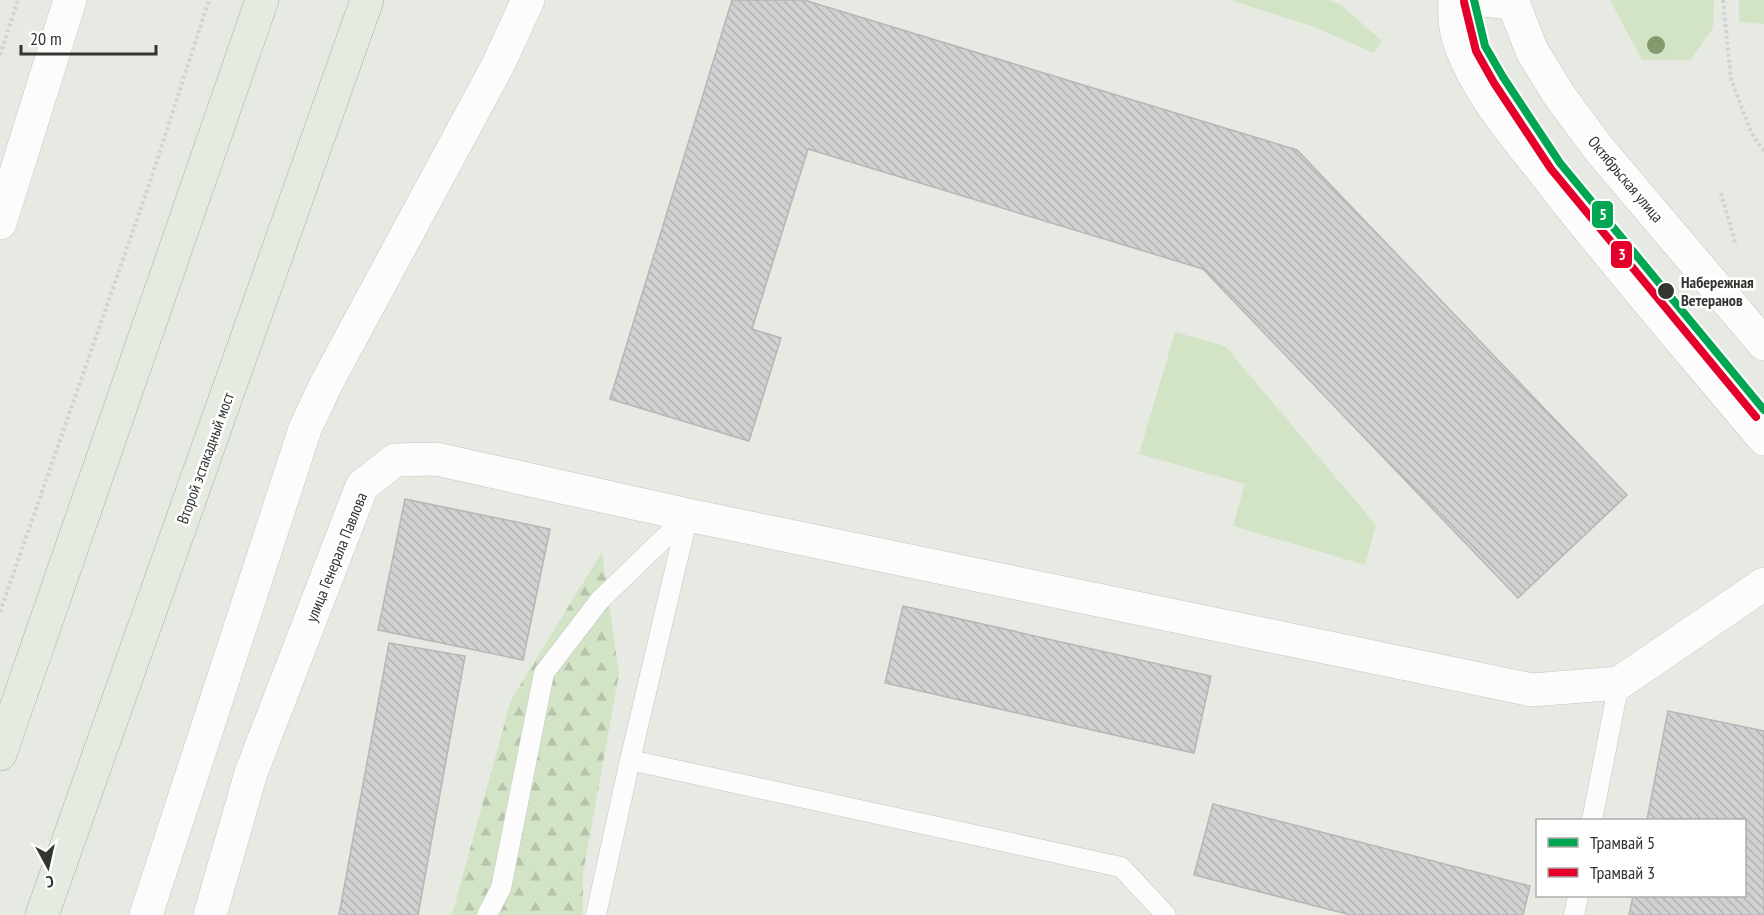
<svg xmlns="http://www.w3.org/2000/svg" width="1764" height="915" font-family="'PT Sans Narrow',sans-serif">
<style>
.grass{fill:#d3e4c6}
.forest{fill:url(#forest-firs)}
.building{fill:url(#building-back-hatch);stroke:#b5b6b6;stroke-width:1.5}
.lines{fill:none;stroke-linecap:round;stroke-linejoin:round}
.lane-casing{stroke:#c3c6c0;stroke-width:21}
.secondary-casing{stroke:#c3c6c0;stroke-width:34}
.primary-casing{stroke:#a7b09d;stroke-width:34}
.path{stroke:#d2d3d1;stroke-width:4;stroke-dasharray:3 3;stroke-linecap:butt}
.lane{stroke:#fbfcfb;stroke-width:20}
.secondary{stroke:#fbfcfb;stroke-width:33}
.primary{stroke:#e6ebe1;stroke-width:33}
.tram-1-casing{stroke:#fff;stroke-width:12}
.tram-2-casing{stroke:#fff;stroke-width:12}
.tram-1{stroke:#00a651;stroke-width:8}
.tram-2{stroke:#e4002b;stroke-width:8}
.tree{fill:#86996e}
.stop-dot{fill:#323530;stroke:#fff;stroke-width:2}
.labels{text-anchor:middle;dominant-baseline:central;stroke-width:5;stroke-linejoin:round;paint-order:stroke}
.street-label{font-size:16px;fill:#323530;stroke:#fff}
.stop-label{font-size:16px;font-weight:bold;fill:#323530;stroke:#fff;text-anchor:start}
.line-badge{stroke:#fff;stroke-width:2}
.badge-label{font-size:16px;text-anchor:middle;font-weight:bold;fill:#fff}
</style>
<defs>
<pattern id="forest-firs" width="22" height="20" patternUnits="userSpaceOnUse" patternTransform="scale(1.5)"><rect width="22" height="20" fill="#d3e4c6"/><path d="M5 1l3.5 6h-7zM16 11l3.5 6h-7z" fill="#b6c4aa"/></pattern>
<pattern id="building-back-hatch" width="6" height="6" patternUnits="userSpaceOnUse" patternTransform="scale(1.5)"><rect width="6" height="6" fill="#d0d2d1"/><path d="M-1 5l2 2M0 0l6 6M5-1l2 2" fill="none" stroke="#b3b5b4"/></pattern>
</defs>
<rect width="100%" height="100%" fill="#e6eae3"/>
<g class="grass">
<polygon points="1230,0 1329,0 1341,5 1382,41 1374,53 1314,27"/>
<polygon points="1610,0 1714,0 1713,28 1690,60 1642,60"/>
<polygon points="1739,0 1764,0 1764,24 1739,22"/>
<polygon points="1175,332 1225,346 1376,525 1365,565 1233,526 1245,484 1139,454"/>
</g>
<polygon class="forest" points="602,552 619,674 583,873 583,915 452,915 511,700"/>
<g class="building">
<polygon points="732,0 804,0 1297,150 1627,495 1518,598 1203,269 808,149 752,329 781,338 749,441 610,399"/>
<polygon points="405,499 550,529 523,660 378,630"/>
<polygon points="903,606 1211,676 1194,753 885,683"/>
<polygon points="389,643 465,656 418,915 339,915"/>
<polygon points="1668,711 1764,731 1764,915 1629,915 1633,896 1744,896 1744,820 1647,820"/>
<polygon points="1213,804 1530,886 1523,915 1351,915 1194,875"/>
</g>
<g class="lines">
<g class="lane-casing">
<g id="lane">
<polyline points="630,760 688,515"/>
<polyline points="1592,820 1619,683"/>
<polyline points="487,915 501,888 544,673 600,600 688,515"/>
<polyline points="596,915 630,760 1121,867 1166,915"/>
<polyline points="1574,915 1578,896"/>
</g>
</g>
<g class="secondary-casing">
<g id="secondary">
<path d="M1455 0C1454 19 1455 30 1462 49 1481 98 1518 139 1550 180 1619 269 1692 353 1764 439"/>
<polyline points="1484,0 1512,3"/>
<polyline points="1512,0 1532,51 1559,95 1599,149 1764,344"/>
<polyline points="0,223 70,0"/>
<polyline points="146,915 305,429 326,384 498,65 528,0"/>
<polyline points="210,915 251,773 362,486 395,460 436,459 688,515 1532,690 1619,683 1764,584"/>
</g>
</g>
<g class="primary-casing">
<g id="primary">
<polyline points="0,754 262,0"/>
<polyline points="42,915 367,0"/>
</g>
</g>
<g class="path">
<polyline points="1723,0 1731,79 1751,132 1764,151"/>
<polyline points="0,55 18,0"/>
<polyline points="1721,193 1736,245"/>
<polyline points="0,612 149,185 209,0"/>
</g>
<use href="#lane" class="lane"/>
<use href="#secondary" class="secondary"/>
<use href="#primary" class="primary"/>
<g class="tram-1-casing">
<polyline id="tram-1" points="1474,0 1485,46 1503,77 1560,163 1764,410"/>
</g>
<g class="tram-2-casing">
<polyline id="tram-2" points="1464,2 1476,51 1494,83 1551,169 1756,417"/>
</g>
<use href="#tram-1" class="tram-1"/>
<use href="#tram-2" class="tram-2"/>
</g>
<circle class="tree" cx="1656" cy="45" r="9"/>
<circle class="stop-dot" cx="1666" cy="291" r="9"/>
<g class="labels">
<g class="street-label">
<text transform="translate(1626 179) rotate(50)">Октябрьская улица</text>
<text transform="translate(205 458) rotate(-70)">Второй эстакадный мост</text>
<text transform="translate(336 557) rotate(-68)">улица Генерала Павлова</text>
</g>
<g class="stop-label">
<text x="1681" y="282">Набережная<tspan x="1681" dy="18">Ветеранов</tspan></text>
</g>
</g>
<g class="line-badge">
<rect x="1591" y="200" width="23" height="29" rx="6" fill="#00a651"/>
<rect x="1610" y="240" width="23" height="29" rx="6" fill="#e4002b"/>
</g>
<g class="badge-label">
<text x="1603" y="220">5</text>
<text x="1622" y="260">3</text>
</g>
<rect x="1536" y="819" width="210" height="78" fill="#ffffff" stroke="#adaeac" stroke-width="1.5"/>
<rect x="1548" y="838" width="30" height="9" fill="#00a651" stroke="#adaeac" stroke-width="1.5"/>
<text x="1590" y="849" font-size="18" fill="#323530">Трамвай 5</text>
<rect x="1548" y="868" width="30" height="9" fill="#e4002b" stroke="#adaeac" stroke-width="1.5"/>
<text x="1590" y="879" font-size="18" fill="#323530">Трамвай 3</text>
<g transform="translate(48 867) rotate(172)" stroke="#ffffff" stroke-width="4.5" paint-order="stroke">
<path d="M0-4.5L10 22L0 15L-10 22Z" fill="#323530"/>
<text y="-9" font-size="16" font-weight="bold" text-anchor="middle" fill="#323530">С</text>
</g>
<path d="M21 45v9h135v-9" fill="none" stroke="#323530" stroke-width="3"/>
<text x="30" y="45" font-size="18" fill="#323530" stroke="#ffffff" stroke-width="4.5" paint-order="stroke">20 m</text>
</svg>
